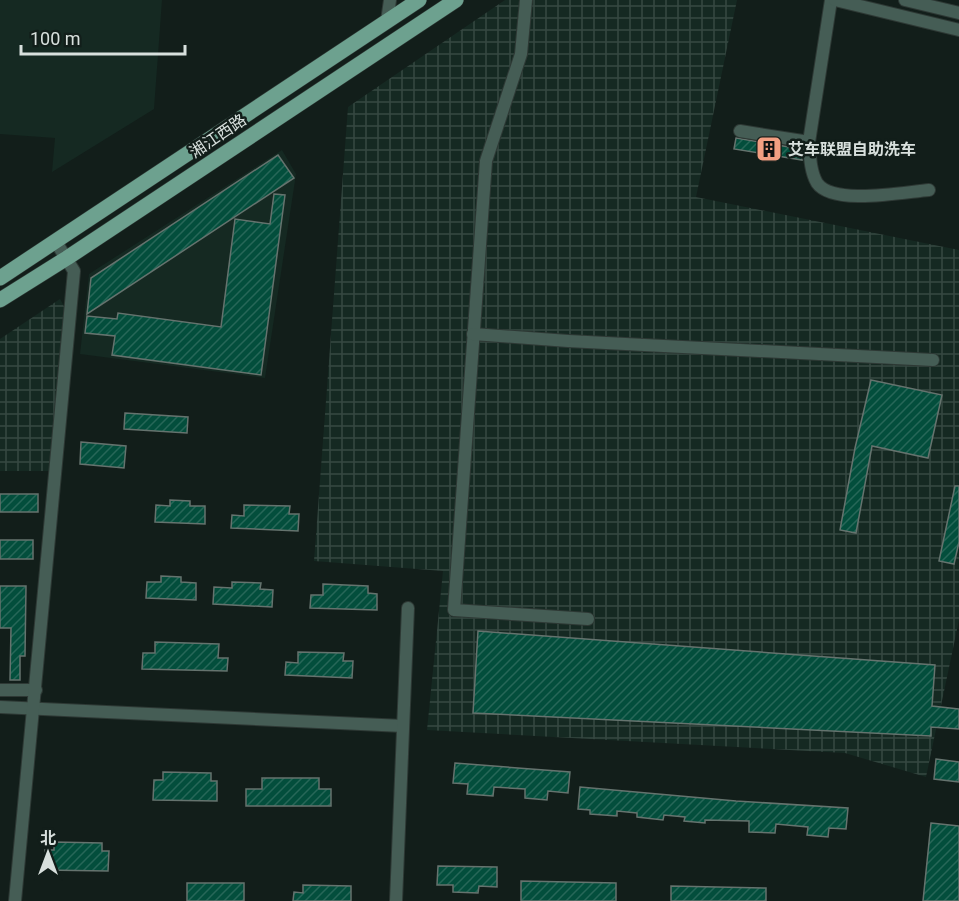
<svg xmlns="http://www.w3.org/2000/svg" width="959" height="901" font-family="Roboto,'Noto Sans SC',sans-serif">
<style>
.built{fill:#152922}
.industrial{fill:url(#industrial-grid)}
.building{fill:url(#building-hatch);stroke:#65736e;stroke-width:1.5}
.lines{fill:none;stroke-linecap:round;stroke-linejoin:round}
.minor-casing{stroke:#2e3935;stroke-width:14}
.major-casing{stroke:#2e3935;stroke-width:16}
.minor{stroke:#455d55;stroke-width:12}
.major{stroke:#6da18f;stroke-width:15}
.labels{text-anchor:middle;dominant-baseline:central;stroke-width:5;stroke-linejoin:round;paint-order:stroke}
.street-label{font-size:16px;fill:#d8e0dd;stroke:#121e1a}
.poi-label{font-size:16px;font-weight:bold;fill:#d8e0dd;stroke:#121e1a;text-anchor:start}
</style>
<defs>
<pattern id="industrial-grid" width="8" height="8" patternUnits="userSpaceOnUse" patternTransform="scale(1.5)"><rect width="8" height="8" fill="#152922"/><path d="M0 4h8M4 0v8" fill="none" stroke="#364842"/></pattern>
<pattern id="building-hatch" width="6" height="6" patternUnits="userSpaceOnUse" patternTransform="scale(1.5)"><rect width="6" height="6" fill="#034e3c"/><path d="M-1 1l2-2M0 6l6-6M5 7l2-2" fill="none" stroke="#276758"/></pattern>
</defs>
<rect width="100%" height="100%" fill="#121e1a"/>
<g class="built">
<polygon points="0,0 162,0 154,109 52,172 55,138 0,134"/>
<polygon points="282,150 296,174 265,378 80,354 89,274"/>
</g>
<g class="industrial">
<polygon points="505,0 737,0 696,197 959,250 959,620 926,777 845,753 427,730 443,571 314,561 348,107"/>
<polygon points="60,299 66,310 49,471 0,471 0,339"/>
</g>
<g class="building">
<polygon points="736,138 801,149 802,160 734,149"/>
<polygon points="278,155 294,178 87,314 91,278"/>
<polygon points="274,194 285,195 261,375 112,355 115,336 85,333 87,316 117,319 118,313 221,327 235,219 270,224"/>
<polygon points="871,380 942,395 928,458 872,446 856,533 840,530 855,448"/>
<polygon points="125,413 188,417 187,433 124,429"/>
<polygon points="81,442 126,446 124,468 80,464"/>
<polygon points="955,486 959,486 959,542 954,564 939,561"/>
<rect x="0" y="494" width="38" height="18"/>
<polygon points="170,500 190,501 190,506 205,506 205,524 155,522 156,505 170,506"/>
<polygon points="244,505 290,506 289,514 299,514 298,531 231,528 232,515 244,516"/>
<rect x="0" y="540" width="33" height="19"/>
<polygon points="161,576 181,577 181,582 196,583 196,600 146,598 147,582 161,582"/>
<polygon points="232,582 261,583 260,589 273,590 272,607 213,604 214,587 232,588"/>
<polygon points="323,584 368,586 368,593 377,594 377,610 310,608 311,595 323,595"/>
<polygon points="0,586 26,586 25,656 20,656 20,680 10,680 11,628 0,628"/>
<polygon points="478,631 935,665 932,706 959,709 959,729 931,727 931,736 473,713"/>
<polygon points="155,642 219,644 218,658 228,658 227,671 142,669 143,653 155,653"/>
<polygon points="298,652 344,653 343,661 353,661 352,678 285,675 286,662 298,663"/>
<polygon points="936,759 959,762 959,782 934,779"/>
<polygon points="455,763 570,772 568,793 548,791 547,800 525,798 525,789 494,787 493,796 467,794 468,784 453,783"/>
<polygon points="163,772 211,773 211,781 217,781 217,801 153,800 154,780 163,780"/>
<polygon points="262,778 319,778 319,789 331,789 331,806 246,806 246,789 262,789"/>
<polygon points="580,787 736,801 848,808 846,829 829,828 828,837 807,835 808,827 776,824 775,833 749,832 749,821 705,820 705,823 684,821 685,817 664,815 663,820 637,817 637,813 617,811 617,816 590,814 590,810 578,809"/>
<polygon points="931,823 959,826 959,901 923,901"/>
<polygon points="54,842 102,843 102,851 109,851 108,871 44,870 45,850 54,850"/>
<polygon points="438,866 497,867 497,887 479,886 478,893 453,892 453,885 437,885"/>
<polygon points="521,881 616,883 616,901 521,901"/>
<rect x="187" y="883" width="57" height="18"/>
<polygon points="303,885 351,886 351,901 293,901 294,892 303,893"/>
<polygon points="671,886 766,888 766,901 671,901"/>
</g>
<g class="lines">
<g class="minor-casing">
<g id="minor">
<polyline points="526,0 521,54 486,161 454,610 588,619"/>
<path d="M831 0 809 142C810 155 810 171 817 183 833 206 904 192 929 190"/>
<polyline points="835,0 959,30"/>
<polyline points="905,0 959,13"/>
<polyline points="387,21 390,0"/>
<polyline points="740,131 809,142"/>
<polyline points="473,334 568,341 933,360"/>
<polyline points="0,690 36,690"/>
<polyline points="0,707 403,726"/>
<polyline points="15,901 74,271 56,242"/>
<polyline points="396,901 408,608"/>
</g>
</g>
<g class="major-casing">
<g id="major">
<polyline points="0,278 419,0"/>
<polyline points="0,300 67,258 456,0"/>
</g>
</g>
<use href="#minor" class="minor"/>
<use href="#major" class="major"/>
</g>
<defs>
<g id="building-square" transform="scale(1.35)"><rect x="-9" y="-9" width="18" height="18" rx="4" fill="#f39f82" stroke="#121e1a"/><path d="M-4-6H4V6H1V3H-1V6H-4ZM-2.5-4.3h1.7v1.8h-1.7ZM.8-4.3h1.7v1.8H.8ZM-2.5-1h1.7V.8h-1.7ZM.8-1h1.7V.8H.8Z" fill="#111"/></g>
</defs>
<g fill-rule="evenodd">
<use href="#building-square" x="769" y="149"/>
</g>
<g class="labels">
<g class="street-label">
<text transform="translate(218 136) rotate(-34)">湘江西路</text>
</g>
<g class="poi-label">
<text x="788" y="149">艾车联盟自助洗车</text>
</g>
</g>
<g transform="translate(48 853)" stroke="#121e1a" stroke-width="4.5" paint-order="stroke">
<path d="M0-4.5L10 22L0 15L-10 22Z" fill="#d8e0dd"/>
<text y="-9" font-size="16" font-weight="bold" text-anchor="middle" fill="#d8e0dd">北</text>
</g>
<path d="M21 45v9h164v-9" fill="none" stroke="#d8e0dd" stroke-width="3"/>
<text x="30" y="45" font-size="18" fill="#d8e0dd" stroke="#121e1a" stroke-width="4.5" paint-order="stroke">100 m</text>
</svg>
